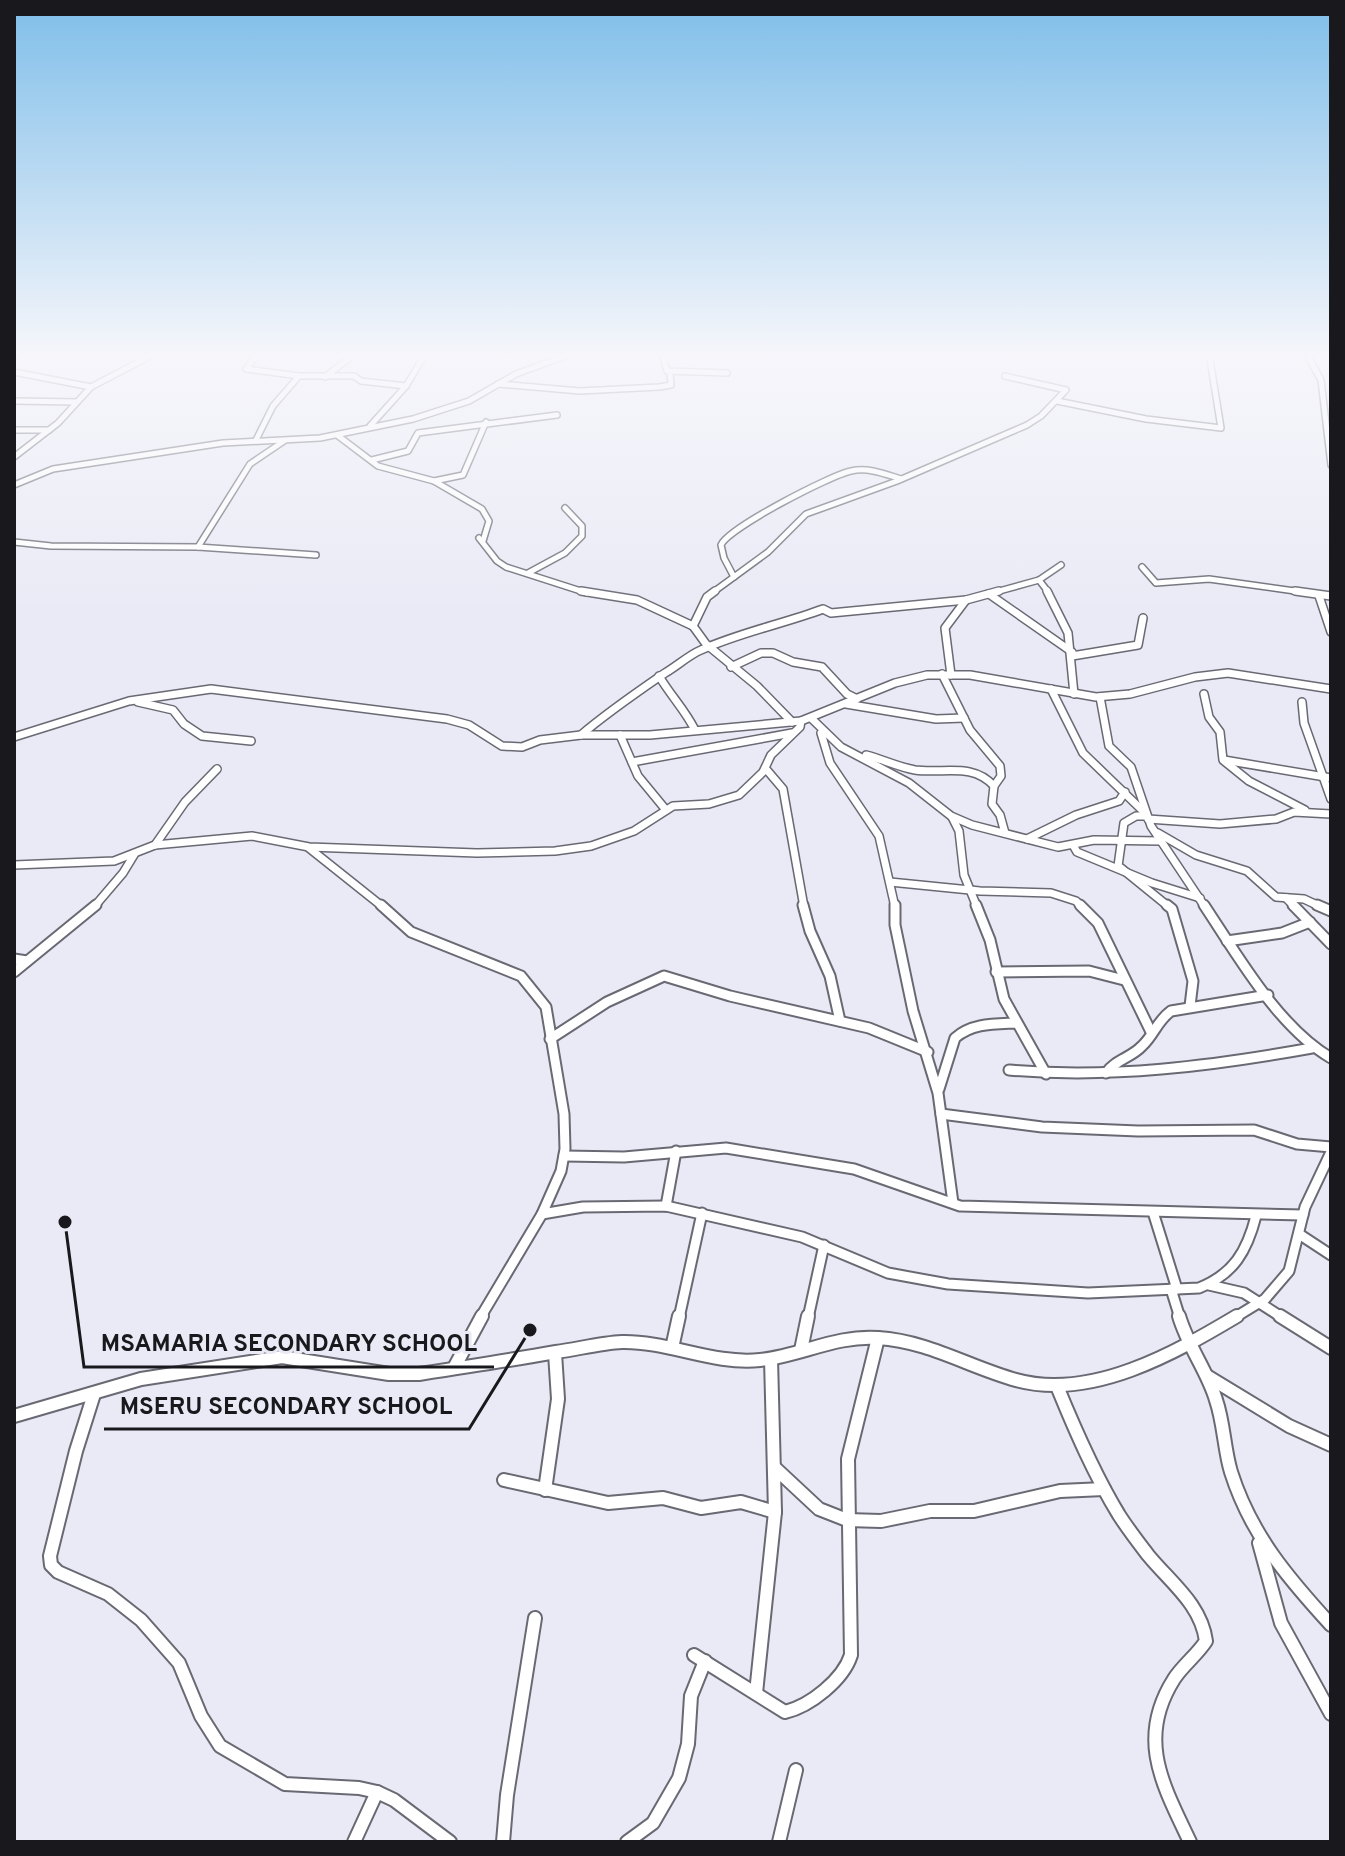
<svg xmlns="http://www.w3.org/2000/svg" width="1345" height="1856" font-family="Overpass,sans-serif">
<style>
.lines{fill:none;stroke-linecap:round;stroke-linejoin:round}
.minor-far3-casing{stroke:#696973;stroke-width:8}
.minor-far2-casing{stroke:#696973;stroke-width:10}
.minor-far1-casing{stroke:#696973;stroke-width:13}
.minor-casing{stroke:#696973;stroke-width:16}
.minor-far3{stroke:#fff;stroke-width:5}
.minor-far2{stroke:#fff;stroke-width:7}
.minor-far1{stroke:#fff;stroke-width:9}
.minor{stroke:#fff;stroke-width:12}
.leader{fill:none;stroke:#19191d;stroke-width:3}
.callout-dot{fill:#19191d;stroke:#eaeaf6;stroke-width:3}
.callout-label{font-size:24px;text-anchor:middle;font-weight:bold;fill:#19191d;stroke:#eaeaf6;stroke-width:6;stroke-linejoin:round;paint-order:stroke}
</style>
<rect width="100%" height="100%" fill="#eaeaf6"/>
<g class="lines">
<g class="minor-far3-casing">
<g id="minor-far3">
<polyline points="258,353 246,369 299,376 354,376 361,381 406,386"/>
<polyline points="662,353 667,371 727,373"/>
<polyline points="1292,353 1307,354"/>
<polyline points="1306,353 1321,380 1331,465"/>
<polyline points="14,357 20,353"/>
<polyline points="14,372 91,387"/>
<polyline points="325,377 356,353"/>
<polyline points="498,384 580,391 659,387 671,385 670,372"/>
<polyline points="14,401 77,402"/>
<polyline points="1057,401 1146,419 1221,428 1209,353"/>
<polyline points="370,426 406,386 426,353"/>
<polyline points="14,430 49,430"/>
<polyline points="337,435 378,466 434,481 482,509 489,521 483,541"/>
<polyline points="256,440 273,406 299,376"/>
<polyline points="14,457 58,423 91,387 156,353"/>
<polyline points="372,460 408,451 418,433 557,415"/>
<polyline points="434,481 463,475 486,422"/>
<polyline points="14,485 53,469 223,443 320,438 413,419 469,401 516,374 573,353"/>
<polyline points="479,538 497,561 506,567 587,593"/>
<polyline points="14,542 51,546 198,547 316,555"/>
<polyline points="198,547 250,464 284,441"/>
<polyline points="1142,567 1156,583 1209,579 1309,593"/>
<polyline points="528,573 565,553 582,536 582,526 565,508"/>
<path d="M734 577 724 558 721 545C728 528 831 475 851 471 868 467 885 474 901 479"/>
<polyline points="1039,580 1049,593"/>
<polyline points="712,593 768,552 806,514 897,481 1027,425 1041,416 1066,390 1005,376"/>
<polyline points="992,593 1039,580 1061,565"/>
</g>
</g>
<g class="minor-far2-casing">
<g id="minor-far2">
<polyline points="581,591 637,600 693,626"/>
<polyline points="715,591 707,597 693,626 706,644 757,686 792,722"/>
<polyline points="1047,591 1068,633 1074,694"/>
<polyline points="1295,591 1331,596"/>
<polyline points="989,594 1072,652"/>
<polyline points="1319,596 1331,632"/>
<polyline points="1072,656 1138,645 1143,618"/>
<polyline points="731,667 761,653 773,653 793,662 822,667 847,694 857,699"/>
<polyline points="942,674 970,730 1000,766 1001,776 994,786"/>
<polyline points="951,675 945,628 966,600"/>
<path d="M659 676C671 696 685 710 695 730"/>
<polyline points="1051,689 1083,753 1143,811"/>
<polyline points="1204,694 1209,717 1220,732 1223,760 1249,781 1305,810"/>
<polyline points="1100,697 1109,746 1131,767 1151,826 1205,907"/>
<polyline points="138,702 173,710 184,724 202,736 251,741"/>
<polyline points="1302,702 1304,723 1331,799"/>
<polyline points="846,704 936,719 964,718"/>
<polyline points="812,719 841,747 909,783 951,816 972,825 1058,847 1094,840 1161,841"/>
<polyline points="821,733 830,763 879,836 895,907"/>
<path d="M581 735C608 712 636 693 665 673 677 666 689 655 701 650 741 632 783 624 823 609L831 613 966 600 999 591"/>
<polyline points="620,735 638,776 666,810"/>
<polyline points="14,737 129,701 211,689 447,719 469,725 502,746 522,747 540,740 581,735 650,735 801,721 895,683 927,675 970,675 1096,697 1130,694 1195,677 1228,673 1331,689"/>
<path d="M866 755C882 759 898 767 915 770 944 774 972 762 994 786L992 804 1000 815 1005 833"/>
<polyline points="1224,760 1331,778"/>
<polyline points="632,762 792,733"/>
<polyline points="766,769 783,789 804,907"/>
<polyline points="952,817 959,831 964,875 977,907"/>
<polyline points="1148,819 1220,824 1276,819 1294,812 1331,814"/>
<polyline points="1158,833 1196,855 1247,871 1276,897 1304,899 1321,907"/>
<polyline points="1027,839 1076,815 1119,801 1125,792"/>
<polyline points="155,845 185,802 217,769"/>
<polyline points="1073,845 1077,852 1152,883 1200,898"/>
<polyline points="309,848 383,907"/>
<polyline points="14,865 114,861 155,845 252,836 309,847 477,853 555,851 591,846 634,831 673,806 709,804 739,795 763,772 771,755 800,727 801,721"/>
<polyline points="1118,866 1124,823 1136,816 1147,816"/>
<polyline points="1121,868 1169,907"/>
<polyline points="890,882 980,891 1051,893 1076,901 1082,907"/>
<polyline points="1286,898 1295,907"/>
<polyline points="94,907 123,873 134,855"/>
</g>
</g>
<g class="minor-far1-casing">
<g id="minor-far1">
<polyline points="381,905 411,932 521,976 546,1007 564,1114 565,1149 561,1171 542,1214 480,1318"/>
<polyline points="803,905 810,931 830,976 840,1021"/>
<polyline points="895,905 895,925 913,1011 938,1093 953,1203"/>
<polyline points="976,905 990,940 1004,999 1046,1074"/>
<polyline points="1080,905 1098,923 1151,1032"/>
<polyline points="1167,905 1172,909 1193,981 1190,1006"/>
<path d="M1204 905C1238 956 1278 1027 1331 1058"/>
<polyline points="1293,905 1331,944"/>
<polyline points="1317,905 1331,911"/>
<polyline points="1227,941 1282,933 1310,922"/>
<polyline points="14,959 27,961"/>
<polyline points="14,972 96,905"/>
<polyline points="996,972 1089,971 1124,980"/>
<polyline points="550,1039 607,1002 664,976 730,996 869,1028 928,1052"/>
<path d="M1009 1070C1111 1079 1212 1066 1312 1048"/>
<path d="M1106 1073C1116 1059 1131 1058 1142 1046 1154 1035 1157 1021 1171 1011L1268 995"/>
<path d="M939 1089 955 1038C972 1023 994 1024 1016 1023"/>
<polyline points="941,1114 1042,1127 1138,1131 1254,1130 1297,1144 1331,1147"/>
<polyline points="564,1156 624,1157 726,1148 854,1169 960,1206 1303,1215"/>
<polyline points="666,1206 676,1151"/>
<polyline points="1153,1212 1177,1289"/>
<path d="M542 1214 583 1207 666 1206 802 1237 888 1273 948 1284 1088 1293 1199 1288C1234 1274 1247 1251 1256 1216"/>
<polyline points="1299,1234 1331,1255"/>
<polyline points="1209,1285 1244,1293 1283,1318"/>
<polyline points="1171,1289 1180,1318"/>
<polyline points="679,1318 702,1213"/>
<polyline points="808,1318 824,1245"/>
<polyline points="1234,1318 1265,1299 1289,1271 1305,1207 1331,1152"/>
</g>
</g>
<g class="minor-casing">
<g id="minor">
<path d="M1179 1316C1188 1347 1208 1372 1216 1400 1224 1423 1224 1449 1231 1472 1251 1535 1288 1578 1331 1625"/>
<polyline points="1280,1316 1331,1348"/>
<polyline points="672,1348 679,1316"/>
<polyline points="801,1350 808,1316"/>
<polyline points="454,1368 482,1316"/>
<polyline points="1207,1376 1289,1426 1331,1445"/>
<path d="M1057 1386C1075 1430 1094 1474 1119 1515 1128 1529 1138 1542 1148 1555 1170 1582 1201 1604 1206 1641 1197 1655 1183 1665 1174 1679 1136 1739 1163 1785 1190 1842"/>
<polyline points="94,1394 76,1451 50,1556 51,1565 58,1572 108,1594 141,1620 179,1663 201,1716 220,1746 285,1784 359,1788 377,1792 394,1800 450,1842"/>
<path d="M14 1416 141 1379 282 1357 389 1374H419C465 1367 511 1360 556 1352 578 1349 601 1343 622 1342 668 1341 713 1365 760 1360 800 1356 836 1335 878 1338 928 1341 969 1367 1016 1380 1091 1401 1175 1353 1237 1316"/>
<polyline points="775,1468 819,1509 847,1520 881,1521 930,1511 974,1511 1060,1491 1104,1489"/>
<polyline points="504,1480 608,1503 663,1498 701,1508 741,1502 775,1512"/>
<polyline points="545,1490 558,1399 555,1353"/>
<polyline points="1259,1543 1281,1623 1331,1714"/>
<path d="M694 1655 785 1712C810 1706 843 1680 851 1655L848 1459 878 1338"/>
<polyline points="756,1693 775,1512 771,1359"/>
<polyline points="354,1842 377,1792"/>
<polyline points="503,1842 507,1795 535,1618"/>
<polyline points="627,1842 653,1823 679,1778 688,1744 691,1696 705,1661"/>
<polyline points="779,1842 796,1770"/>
</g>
</g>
<use href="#minor-far3" class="minor-far3"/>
<use href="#minor-far2" class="minor-far2"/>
<use href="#minor-far1" class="minor-far1"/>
<use href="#minor" class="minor"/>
</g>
<linearGradient id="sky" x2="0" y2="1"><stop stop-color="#7fbee9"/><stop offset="0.58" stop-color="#f6f6fb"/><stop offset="1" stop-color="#f6f6fb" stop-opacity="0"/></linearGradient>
<rect width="1345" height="612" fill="url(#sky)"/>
<path class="leader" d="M65 1222L84 1367H494M530 1330L469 1429H104"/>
<g class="callout-dot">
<circle cx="65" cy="1222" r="8"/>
<circle cx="530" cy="1330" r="8"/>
</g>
<g class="callout-label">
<text x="289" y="1351">MSAMARIA SECONDARY SCHOOL</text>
<text x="286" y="1414">MSERU SECONDARY SCHOOL</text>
</g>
<rect width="1345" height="1856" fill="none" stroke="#19191d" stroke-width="32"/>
</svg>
